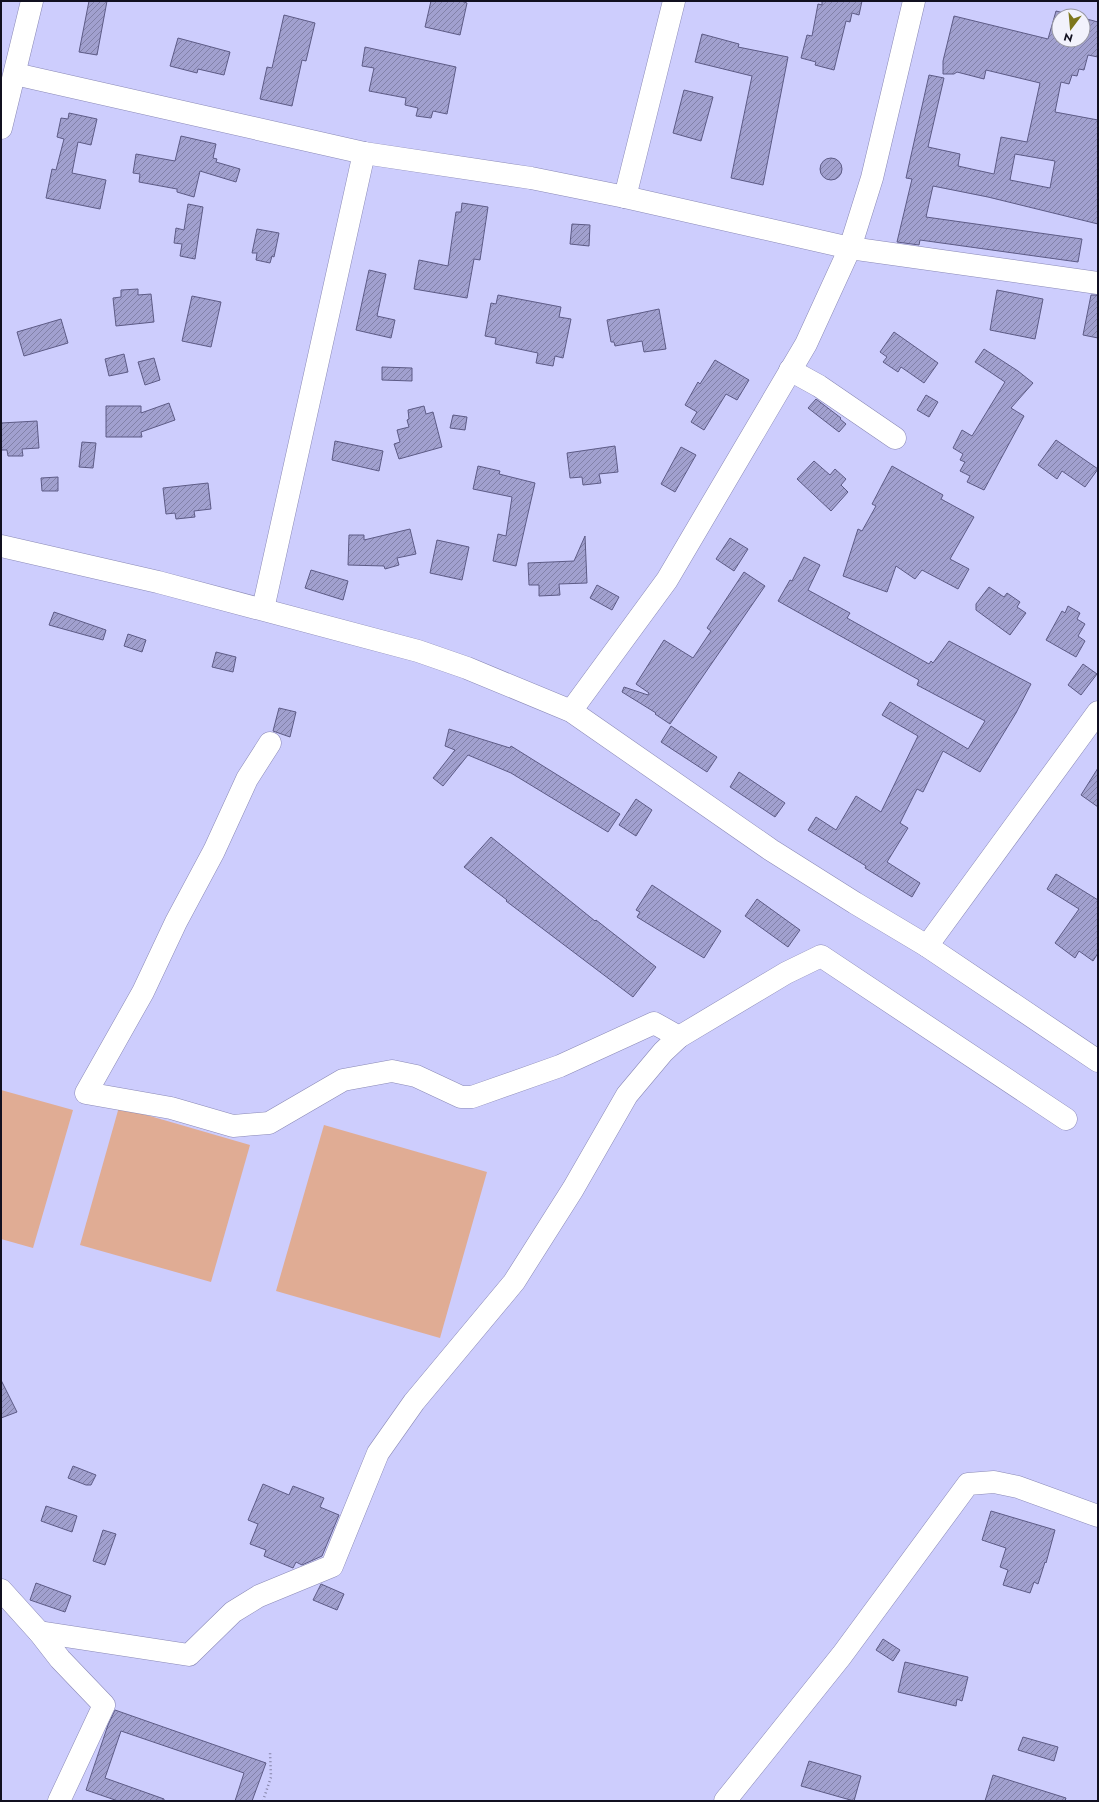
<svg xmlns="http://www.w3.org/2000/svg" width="1099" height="1802" font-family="Jost,sans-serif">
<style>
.green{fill:#e0ac94}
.building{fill:url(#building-hatch);stroke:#5d5b86;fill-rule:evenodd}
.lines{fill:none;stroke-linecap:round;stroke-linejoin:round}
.minor-casing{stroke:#8a89b6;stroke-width:23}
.path{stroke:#8483a7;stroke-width:2.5;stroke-dasharray:1 3;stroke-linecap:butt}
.minor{stroke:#fff;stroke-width:22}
</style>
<defs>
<pattern id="building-hatch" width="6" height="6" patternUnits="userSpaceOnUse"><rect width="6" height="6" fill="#a1a0cf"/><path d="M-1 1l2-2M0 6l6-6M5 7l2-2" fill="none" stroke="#8281a8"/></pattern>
</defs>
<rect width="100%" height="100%" fill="#cdcdfd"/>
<g class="green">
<polygon points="1,1090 73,1110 33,1248 1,1239"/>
<polygon points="119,1107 250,1145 211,1282 80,1245"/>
<polygon points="324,1125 487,1172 440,1338 276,1291"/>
</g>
<g class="building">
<polygon points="89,1 107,1 97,55 79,52"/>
<polygon points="431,1 461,1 467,3 460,35 425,27"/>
<polygon points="822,1 862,1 859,15 852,13 850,22 846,21 834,70 815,65 816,62 801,58 807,35 812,36 818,4 822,5"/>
<path d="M1056 11 1076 16H1059V40H1083V18L1098 22V57L1088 55 1084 70 1079 69 1077 76 1072 75 1069 84 1061 82 1055 112 1098 120V224L988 197 933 186 926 217 1082 239 1078 262 920 240 919 245 897 242 912 179 906 178 929 75 944 78 928 147 960 154 958 166 994 174 1001 137 1027 142 1040 83 986 70 984 79 957 72 954 74H943V61L954 16 1048 39ZM1015 154 1055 161 1050 188 1010 180Z"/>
<polygon points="284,15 315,23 306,61 302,60 292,106 260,99 267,67 272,68"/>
<polygon points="702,34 739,44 738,47 788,57 763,185 731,178 752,76 695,62"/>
<polygon points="178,38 230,52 224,75 198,69 197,73 170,66"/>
<polygon points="365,47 456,67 447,114 433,111 431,118 416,116 418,108 405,105 406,98 369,91 374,68 362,66"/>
<polygon points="684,90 713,97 701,141 673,133"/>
<polygon points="69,113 97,119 91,145 78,142 72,173 106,180 100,209 46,198 52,169 56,170 64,139 57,137 61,118 68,119"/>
<polygon points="181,136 216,144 213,158 217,159 216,162 240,169 236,182 200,171 194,197 177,192 177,189 139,182 140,174 133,173 136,154 175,161"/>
<circle cx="831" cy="169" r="11"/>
<polygon points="462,203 488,207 480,260 474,259 467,298 414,289 419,260 448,266 456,212 461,212"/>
<polygon points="188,204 203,207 195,259 180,256 182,244 174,243 176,228 184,230"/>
<polygon points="572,224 590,225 589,246 570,244"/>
<polygon points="257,229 279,233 274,257 272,256 270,263 256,260 257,253 252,253"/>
<polygon points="369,270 386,274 377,316 395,320 391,338 356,330"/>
<polygon points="138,289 138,295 151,294 154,322 116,326 113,298 121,297 121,290"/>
<polygon points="997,290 1043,299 1035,339 990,330"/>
<polygon points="498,295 561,307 559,317 571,319 563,358 555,356 553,366 536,363 538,353 495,344 496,338 485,336 491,303 496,304"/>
<polygon points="1091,295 1098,295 1098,338 1083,335"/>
<polygon points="192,296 221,302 211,347 182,341"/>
<polygon points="659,309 666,349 644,352 642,341 615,346 614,342 611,342 607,320"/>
<polygon points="61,319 68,343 24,356 17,332"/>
<polygon points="894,332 938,363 924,383 901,367 898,372 883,362 887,357 880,352"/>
<polygon points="984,349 1018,371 1033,383 1011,408 1024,416 984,490 967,482 970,476 960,471 965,462 960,460 963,454 953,448 962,430 972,436 1005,382 975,362"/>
<polygon points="124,354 128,372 109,376 105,359"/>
<polygon points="154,358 160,380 145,385 138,362"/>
<polygon points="715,360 749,380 737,400 726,394 704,430 691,422 697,412 685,405 698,382 700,384"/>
<polygon points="382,367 412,368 412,381 382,380"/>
<polygon points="926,395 938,402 929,417 917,410"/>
<polygon points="816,399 841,418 840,419 846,424 839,432 808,408"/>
<polygon points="169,403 175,420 141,432 142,437 106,437 106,406 141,406 141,413"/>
<polygon points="424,406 426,414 433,412 442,447 399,459 394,444 400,442 397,430 409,427 407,420 409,419 408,410"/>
<polygon points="453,415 467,417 465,430 450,428"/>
<polygon points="37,421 39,448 22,449 23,456 8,456 7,450 1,450 1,423"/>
<polygon points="1056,440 1098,469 1085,487 1062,471 1057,479 1038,465"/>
<polygon points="335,441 383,451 379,471 332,460"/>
<polygon points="82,442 96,443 93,468 79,467"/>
<polygon points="615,446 618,472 599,474 601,483 583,485 582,477 570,478 567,453"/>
<polygon points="681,447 696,455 675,492 661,484"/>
<polygon points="814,461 830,475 835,469 846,479 841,485 848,492 831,511 797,479"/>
<polygon points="478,466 500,471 499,474 535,483 516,566 493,561 498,534 506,536 512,497 473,489"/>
<polygon points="892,466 943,495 941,499 974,517 950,559 969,569 958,589 922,570 915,579 896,566 887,592 843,576 858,529 862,531 876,506 872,504"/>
<polygon points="58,477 58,491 42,491 41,478"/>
<polygon points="208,483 211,509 194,511 195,517 176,519 175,513 166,514 163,488"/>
<polygon points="410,529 416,554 397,558 399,565 385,569 384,566 348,565 349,535 364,535 364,540"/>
<polygon points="585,536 587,583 559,584 560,595 539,596 539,585 529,585 528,563 574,561"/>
<polygon points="730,538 748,549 734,571 716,559"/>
<polygon points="437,540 469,547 462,580 430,573"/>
<polygon points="804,557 820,565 808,590 850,613 847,618 929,664 931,661 933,663 949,641 1031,684 1016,713 980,772 943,751 923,792 917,789 900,823 908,828 887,862 920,883 912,897 865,868 866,866 808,830 816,817 836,830 856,796 881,812 918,736 882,715 890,702 968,749 985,721 917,685 919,680 778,601 790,580 792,581"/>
<polygon points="311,570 348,581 343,600 305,588"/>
<polygon points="744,572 765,586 670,724 655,714 656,713 622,692 624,687 648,695 649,693 636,684 664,640 693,658 711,631 707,628"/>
<polygon points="597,585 619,597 612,610 590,598"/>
<polygon points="989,587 1004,597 1007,593 1020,602 1017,607 1026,613 1010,635 976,610 976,604"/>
<polygon points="1068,606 1080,613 1077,619 1085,624 1078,636 1085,641 1076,657 1046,640 1062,611 1065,613"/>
<polygon points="54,612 106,630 103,640 49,625"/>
<polygon points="128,634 146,640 142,652 124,646"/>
<polygon points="216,652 236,657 233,672 212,667"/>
<polygon points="1083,664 1097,674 1081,695 1068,685"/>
<polygon points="279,708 296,712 290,737 273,731"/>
<polygon points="671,726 717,757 707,772 661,742"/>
<polygon points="449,729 510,748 511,746 620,814 608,832 511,773 468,755 443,786 433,778 455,750 445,746"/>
<polygon points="1098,768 1098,807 1081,795"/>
<polygon points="739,772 785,803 775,817 730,787"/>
<polygon points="636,799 652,810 636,836 619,825"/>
<polygon points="491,837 595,921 596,920 656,967 633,997 506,901 507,900 464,867"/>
<polygon points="1056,874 1098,900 1098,953 1093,961 1079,951 1075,958 1055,943 1079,909 1047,889"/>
<polygon points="652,885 721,931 704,958 637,917 640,912 636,910"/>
<polygon points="757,899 800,930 788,947 745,916"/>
<polygon points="1,1380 17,1412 1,1418"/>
<polygon points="73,1466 96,1475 91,1485 86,1485 68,1478"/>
<polygon points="263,1484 289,1495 293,1486 324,1498 320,1507 339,1515 322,1556 302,1565 296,1562 293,1568 264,1556 266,1550 250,1544 258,1524 248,1520"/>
<polygon points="46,1506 77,1516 72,1532 41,1521"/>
<polygon points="991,1511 1055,1530 1046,1563 1045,1562 1038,1584 1034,1582 1030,1593 1003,1585 1008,1570 1000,1567 1006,1548 982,1540"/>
<polygon points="103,1530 116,1534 105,1565 93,1561"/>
<polygon points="36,1583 71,1596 65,1612 30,1600"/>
<polygon points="321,1584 344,1594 337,1610 313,1600"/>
<polygon points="883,1639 900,1650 893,1661 876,1650"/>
<polygon points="905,1662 968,1677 962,1701 957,1699 956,1706 898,1692"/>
<polygon points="115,1710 266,1763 252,1801 235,1801 244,1773 121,1731 105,1778 164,1799 164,1801 118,1801 86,1790 108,1725"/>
<polygon points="1023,1737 1058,1747 1054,1761 1018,1750"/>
<polygon points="809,1761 861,1776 854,1801 801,1786"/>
<polygon points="993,1775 1066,1798 1065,1801 985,1801"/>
</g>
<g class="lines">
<g class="minor-casing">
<g id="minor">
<polyline points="15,74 364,153 531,178 625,197 850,248 1098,283"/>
<polyline points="1,128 32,1"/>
<polyline points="625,197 674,1"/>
<polyline points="790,370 819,386 895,438"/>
<polyline points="1,546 158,582 418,651 467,668 571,711 771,850 855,903 927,946 1098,1061"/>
<polyline points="263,609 364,153"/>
<polyline points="571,711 667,580 806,344 850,248 872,178 914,1"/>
<polyline points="270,743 247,779 214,851 176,922 143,992 86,1093 171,1108 233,1126 269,1123 343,1080 392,1071 416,1076 461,1097 472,1097 560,1066 654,1023 679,1037"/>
<polyline points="927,946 1098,712"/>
<polyline points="1,1590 39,1632 60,1659 104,1705 59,1801"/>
<polyline points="39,1632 189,1655 233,1612 259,1596 332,1566 378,1453 414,1402 514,1282 573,1189 627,1095 663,1052 679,1037 786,973 821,956 1066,1119"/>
<polyline points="725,1801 842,1655 968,1484 994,1482 1018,1487 1098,1516"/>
</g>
</g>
<polyline class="path" points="263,1801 271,1777 270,1752"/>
<use href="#minor" class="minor"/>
</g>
<rect width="1099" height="1802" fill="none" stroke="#111020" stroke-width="4"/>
<g transform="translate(1071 28) rotate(196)"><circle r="19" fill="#f2f2fc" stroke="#9898a4"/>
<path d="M0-3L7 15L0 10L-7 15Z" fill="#7d761b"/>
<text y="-6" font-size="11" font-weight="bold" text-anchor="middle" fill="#111020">N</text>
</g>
</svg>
